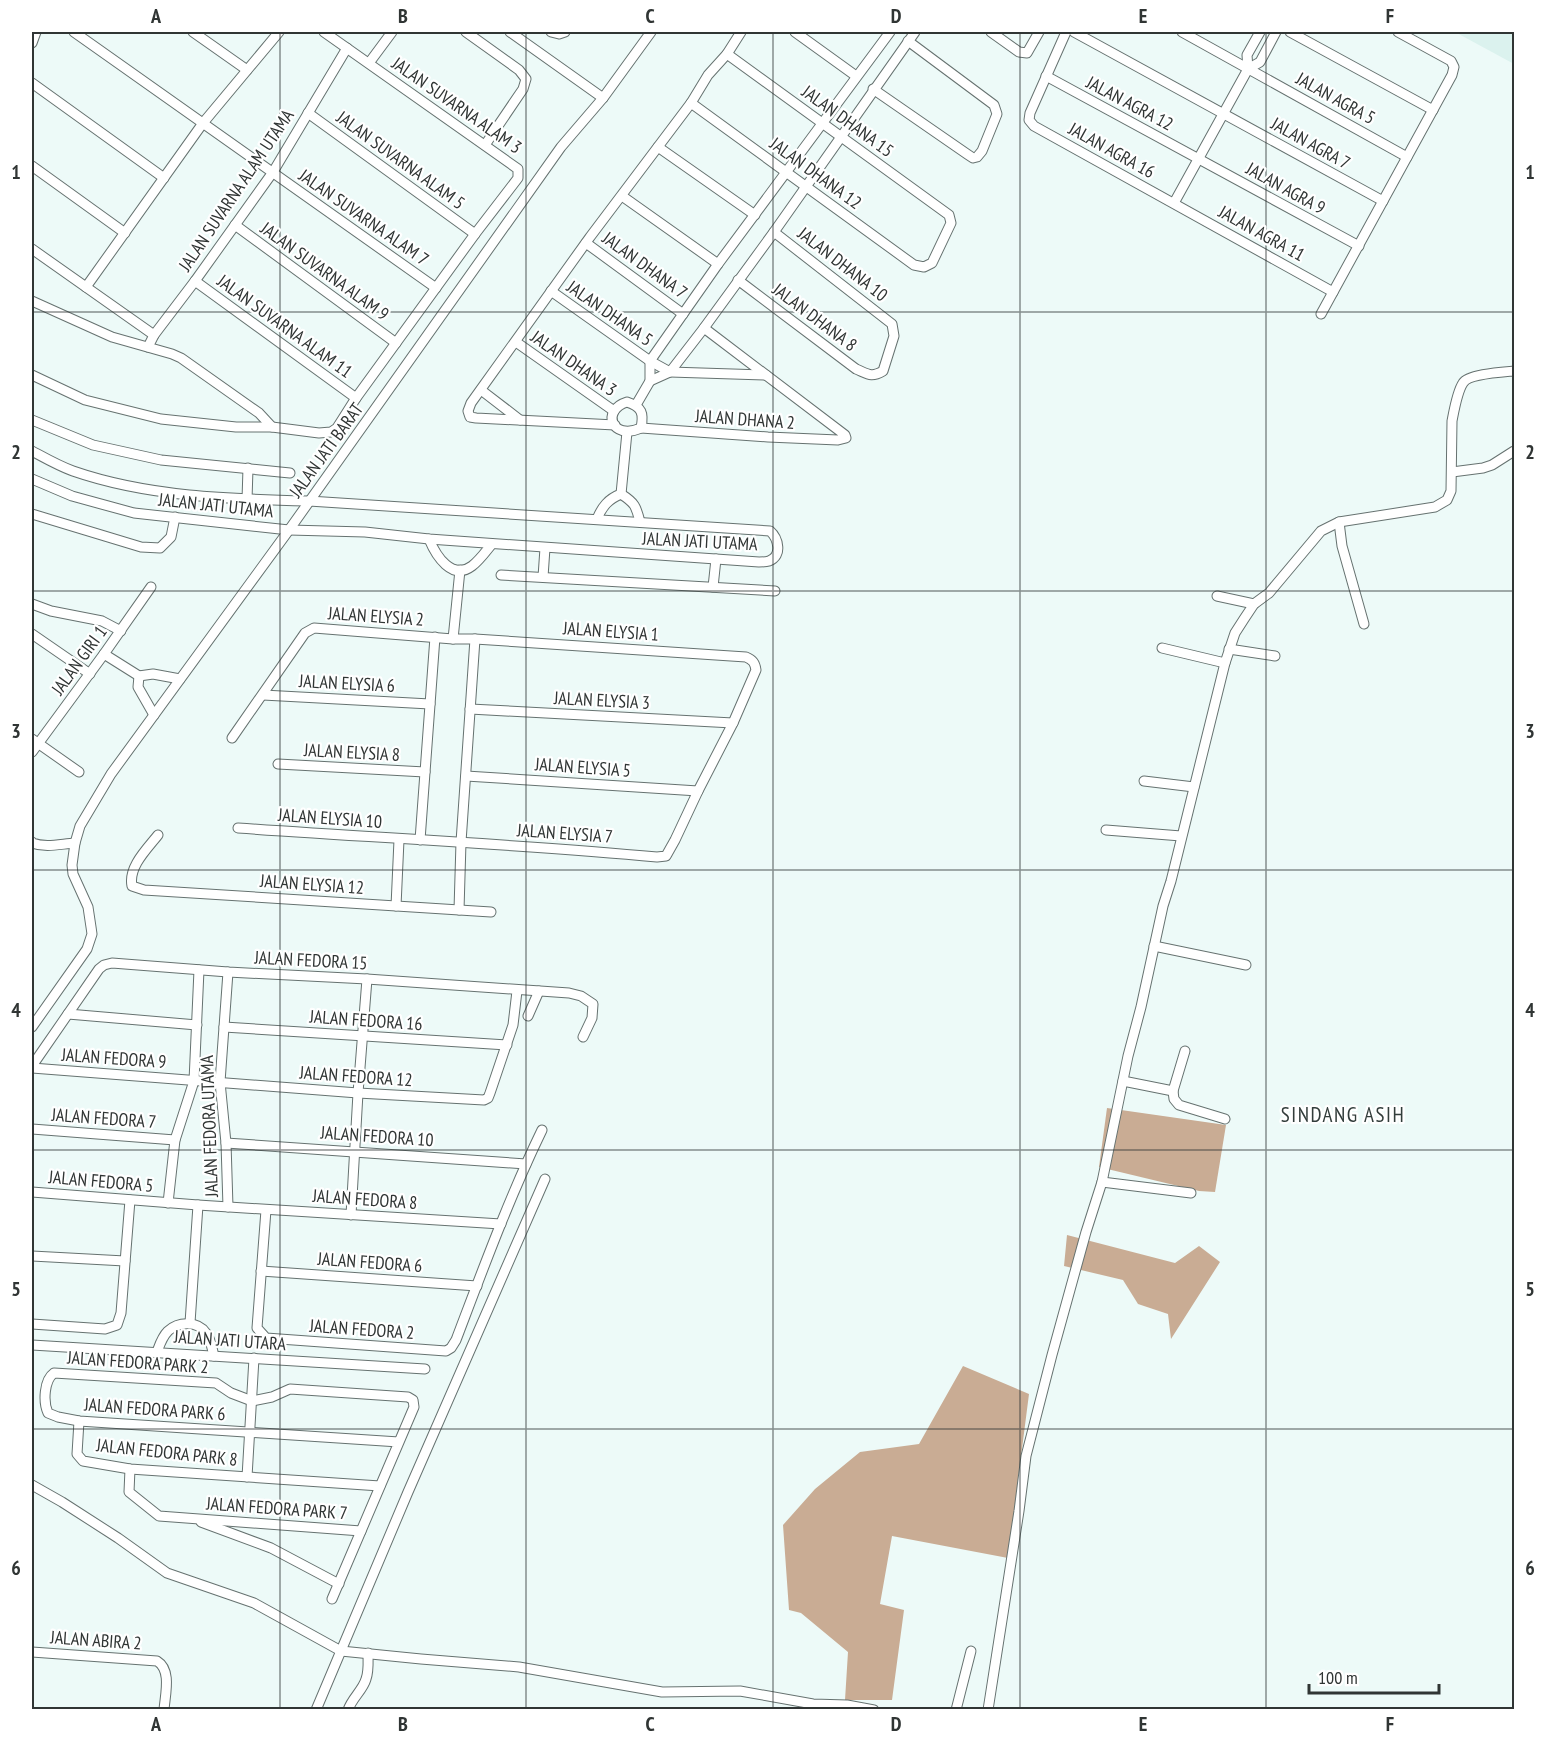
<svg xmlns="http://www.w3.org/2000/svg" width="1546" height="1741" font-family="'PT Sans Narrow',sans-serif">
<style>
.built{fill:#dbf2ee}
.forest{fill:#c9ac94}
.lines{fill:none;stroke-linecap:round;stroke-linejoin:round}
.minor-casing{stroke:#667270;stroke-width:11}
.minor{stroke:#fff;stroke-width:9}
.grid{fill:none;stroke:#303534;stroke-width:1.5;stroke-opacity:0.55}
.labels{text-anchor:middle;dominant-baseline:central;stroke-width:4.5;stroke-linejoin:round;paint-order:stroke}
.street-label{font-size:18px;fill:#303534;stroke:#fff}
.quarter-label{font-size:21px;letter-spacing:1.5px;fill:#323d3b;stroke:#fff}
.neatline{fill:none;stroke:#303534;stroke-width:2}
.grid-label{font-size:20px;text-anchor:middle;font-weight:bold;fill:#303534}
</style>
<rect width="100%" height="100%" fill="#edfaf8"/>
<polygon class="built" points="1455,32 1514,32 1514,64"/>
<g class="forest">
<polygon points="1107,1108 1226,1125 1215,1192 1199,1191 1099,1167"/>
<polygon points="1067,1235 1175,1263 1199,1246 1220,1262 1171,1339 1168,1314 1138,1304 1123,1280 1064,1266"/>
<polygon points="963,1366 1029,1394 1008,1558 892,1536 880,1604 904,1610 892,1700 845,1700 848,1652 801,1613 789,1610 783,1525 815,1489 860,1452 919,1444"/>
</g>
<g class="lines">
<g class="minor-casing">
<g id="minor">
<polyline points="74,32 436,288"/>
<polyline points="193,32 247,70"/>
<polyline points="466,32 519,70 526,79 523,89 485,145"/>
<polyline points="510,32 603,98"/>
<polyline points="551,32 559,34 565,32"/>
<polyline points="795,32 856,76"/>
<polyline points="991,32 1019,52 1027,53 1039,32"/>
<polyline points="1066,32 1030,113 1029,120 1034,126 1333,292"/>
<polyline points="1074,32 1383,201"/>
<polyline points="1182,32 1407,157"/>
<polyline points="1290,32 1433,110"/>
<polyline points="32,43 36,32"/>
<polyline points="369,63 392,32"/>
<polyline points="1248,69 1247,55 1260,32"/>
<polyline points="1046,76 1359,246"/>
<polyline points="32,83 164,178"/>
<polyline points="873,89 967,154 973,158 977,157 982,151 997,114 994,105 908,41"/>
<polyline points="691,103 914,265 924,267 932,263 951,223 949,215 727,54"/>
<polyline points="308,113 475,234"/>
<polyline points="658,147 755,215"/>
<polyline points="32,166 125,233"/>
<polyline points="622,196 718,264"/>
<polyline points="1174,203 1248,69 1260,62 1276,32"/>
<polyline points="235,225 396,343"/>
<polyline points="586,243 683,314"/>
<polyline points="32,249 154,335"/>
<path d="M738 280 856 369C868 374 871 378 883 371L894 336 892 324 774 232"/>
<polyline points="195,281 356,398"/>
<polyline points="86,287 203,123 279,32"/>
<polyline points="551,291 650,361 670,372 766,375"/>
<polyline points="32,301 112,337 172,354 181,358 259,413 272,427"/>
<polyline points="1321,314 1452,75 1454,67 1451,61 1398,32"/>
<polyline points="516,342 614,411"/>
<polyline points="148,347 154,335 195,281 273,172 347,48"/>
<polyline points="32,375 85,400 161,419 236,427 272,427 319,433 331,432 337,428 356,398 475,234 518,178 518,169 324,32"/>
<polyline points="650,381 670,372 704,328 774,232 915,32"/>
<polyline points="481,390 520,420"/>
<path d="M627 402C642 407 644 413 641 428 611 441 601 410 627 402Z"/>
<polyline points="636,405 650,381 650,361 718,264 890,32"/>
<polyline points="32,420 93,445 161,460 290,473"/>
<polyline points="615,425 476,418 470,417 468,411 471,403 590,237 691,103 708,75 727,54 741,32"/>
<polyline points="641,428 768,437 838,440 846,438 845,435 704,328"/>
<path d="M32 451C45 458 59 466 73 471 148 497 230 499 309 501L770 531C778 538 783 556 769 561 766 562 763 562 759 562L429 539 365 532 289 530 134 513 72 496 32 479"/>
<polyline points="1452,472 1483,468 1492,465 1514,451"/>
<polyline points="621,494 627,432"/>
<path d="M621 494C635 503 636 506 640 522"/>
<polyline points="247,500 248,468"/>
<polyline points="32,514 141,547 160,548 171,537 175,517"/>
<path d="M597 519C602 507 608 499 621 494"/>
<polyline points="1339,522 1342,546 1364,624"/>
<path d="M429 539C436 556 452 581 472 566 480 560 486 551 492 544"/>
<polyline points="501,575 775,591"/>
<polyline points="543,577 545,548"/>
<polyline points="713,587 716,559"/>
<polyline points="1217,596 1254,604"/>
<polyline points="32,604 51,611 102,621 121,631"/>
<polyline points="32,634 90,674"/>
<polyline points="453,639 460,570"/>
<polyline points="1162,648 1225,663"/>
<polyline points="1229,649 1275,656"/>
<polyline points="104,654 139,676"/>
<polyline points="263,695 430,704"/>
<polyline points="470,709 733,723"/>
<polyline points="154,715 138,687 139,676 153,674 180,679"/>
<path d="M232 738 305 633 314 628 453 639H475L746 657C753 660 755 663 756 670L733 723 698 791 675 840 666 856 657 857C518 844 378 838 238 828"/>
<polyline points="32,739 79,772"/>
<polyline points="32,752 104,654 151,587"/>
<polyline points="278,764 425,772"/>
<polyline points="466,776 698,791"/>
<polyline points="1144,781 1194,787"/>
<polyline points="1106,830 1181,836"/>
<path d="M158 835C147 849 128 867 132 886L144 890 491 912"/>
<polyline points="420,840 435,637"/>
<path d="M32 842V843C46 848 60 844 75 843"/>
<polyline points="396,906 399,840"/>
<polyline points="459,910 461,842 475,639"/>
<polyline points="1154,946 1246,965"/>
<polyline points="228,972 220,1082 226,1143 228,1207"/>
<polyline points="68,1014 197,1025"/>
<polyline points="528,1016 539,991"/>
<polyline points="32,1027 87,949 92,934 91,927 88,907 73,874 72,865 75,843 80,826 111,774 289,530 561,147 603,98 651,32"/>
<polyline points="224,1027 507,1045"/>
<polyline points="32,1066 99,969 104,965 112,963 228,972 367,979 569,993 581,996 593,1004 592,1018 583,1037"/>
<polyline points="32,1068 358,1093 484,1100 488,1098 490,1093 513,1025 517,991"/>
<polyline points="1123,1081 1173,1091 1174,1099 1179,1105 1225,1119"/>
<polyline points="1173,1091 1185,1051"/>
<polyline points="32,1129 175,1140"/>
<polyline points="226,1143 526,1164"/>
<polyline points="1102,1182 1191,1193"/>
<polyline points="32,1192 198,1205 501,1224"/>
<polyline points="168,1203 175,1140 194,1081 199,970"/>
<path d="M266 1210 257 1328 266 1338 446 1351 451 1348 456 1340C483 1269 509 1198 542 1130"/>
<polyline points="351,1215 358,1093 367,979"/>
<polyline points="32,1256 125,1261"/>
<polyline points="261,1271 477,1286"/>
<polyline points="190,1323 198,1205"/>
<polyline points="32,1324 105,1329 117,1325 121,1313 130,1200"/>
<polyline points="32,1345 425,1369"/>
<path d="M157 1352C160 1344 162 1337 168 1331 179 1321 198 1321 206 1333 211 1339 212 1349 214 1356"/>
<polyline points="79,1421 77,1454 83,1461 130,1469 380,1486"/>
<polyline points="130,1469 129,1492 159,1516 361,1531"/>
<polyline points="247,1477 254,1358"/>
<polyline points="32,1485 62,1502 118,1538 167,1573 254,1603 341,1651 421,1659 519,1667 662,1692 740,1691 813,1704 847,1705 874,1710"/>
<polyline points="201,1522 271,1548 339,1584"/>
<path d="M332 1599 414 1407 413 1400 408 1397 290 1389 272 1397 252 1401 231 1393 216 1383 54 1373C44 1380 43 1402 48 1413L58 1417 79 1421 399 1442"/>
<path d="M32 1652 157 1661C172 1670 165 1695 164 1710"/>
<polyline points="316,1710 408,1492 545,1179"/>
<path d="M348 1710C352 1698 363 1690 366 1679 369 1671 368 1662 368 1653"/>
<polyline points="956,1710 971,1651"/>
<path d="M988 1710 1019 1511 1026 1456 1052 1355 1086 1232 1102 1182 1128 1056 1141 1007 1163 906 1171 881 1225 663 1235 633 1244 619 1254 604 1269 593 1321 531 1339 522 1435 507 1447 500 1451 491 1452 421C1454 411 1457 392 1463 383 1468 374 1504 372 1514 371"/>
</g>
</g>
<use href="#minor" class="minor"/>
</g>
<path class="grid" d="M280 32V1710M526 32V1710M773 32V1710M1020 32V1710M1266 32V1710M32 312H1514M32 591H1514M32 870H1514M32 1150H1514M32 1429H1514"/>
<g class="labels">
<g class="street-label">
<text transform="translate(1336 98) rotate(29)">JALAN AGRA 5</text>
<text transform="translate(1130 103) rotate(28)">JALAN AGRA 12</text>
<text transform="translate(457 105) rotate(35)">JALAN SUVARNA ALAM 3</text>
<text transform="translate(848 121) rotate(36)">JALAN DHANA 15</text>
<text transform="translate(1311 143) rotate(29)">JALAN AGRA 7</text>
<text transform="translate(1112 150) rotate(29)">JALAN AGRA 16</text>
<text transform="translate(401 160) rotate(36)">JALAN SUVARNA ALAM 5</text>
<text transform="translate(816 173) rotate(36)">JALAN DHANA 12</text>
<text transform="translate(1286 188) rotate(29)">JALAN AGRA 9</text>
<text transform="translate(236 190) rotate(-56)">JALAN SUVARNA ALAM UTAMA</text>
<text transform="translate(364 217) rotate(35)">JALAN SUVARNA ALAM 7</text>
<text transform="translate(1262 233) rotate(29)">JALAN AGRA 11</text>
<text transform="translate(843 264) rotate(38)">JALAN DHANA 10</text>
<text transform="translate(645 265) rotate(36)">JALAN DHANA 7</text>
<text transform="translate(325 271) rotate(36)">JALAN SUVARNA ALAM 9</text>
<text transform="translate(610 313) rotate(35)">JALAN DHANA 5</text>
<text transform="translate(815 317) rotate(37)">JALAN DHANA 8</text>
<text transform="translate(285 326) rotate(36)">JALAN SUVARNA ALAM 11</text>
<text transform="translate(574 363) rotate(35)">JALAN DHANA 3</text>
<text transform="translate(745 419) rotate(4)">JALAN DHANA 2</text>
<text transform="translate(326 450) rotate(-54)">JALAN JATI BARAT</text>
<text transform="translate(216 505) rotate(6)">JALAN JATI UTAMA</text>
<text transform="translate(700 541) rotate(3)">JALAN JATI UTAMA</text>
<text transform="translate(376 616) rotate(4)">JALAN ELYSIA 2</text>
<text transform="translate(611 631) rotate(4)">JALAN ELYSIA 1</text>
<text transform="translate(79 660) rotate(-54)">JALAN GIRI 1</text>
<text transform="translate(347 683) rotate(3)">JALAN ELYSIA 6</text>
<text transform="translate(602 700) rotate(3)">JALAN ELYSIA 3</text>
<text transform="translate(352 752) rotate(3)">JALAN ELYSIA 8</text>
<text transform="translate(583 767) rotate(4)">JALAN ELYSIA 5</text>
<text transform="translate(330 818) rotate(4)">JALAN ELYSIA 10</text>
<text transform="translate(565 833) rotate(4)">JALAN ELYSIA 7</text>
<text transform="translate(312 884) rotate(4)">JALAN ELYSIA 12</text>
<text transform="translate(311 960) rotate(3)">JALAN FEDORA 15</text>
<text transform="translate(366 1020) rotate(4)">JALAN FEDORA 16</text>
<text transform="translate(114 1058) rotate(4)">JALAN FEDORA 9</text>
<text transform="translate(356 1076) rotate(4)">JALAN FEDORA 12</text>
<text transform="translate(104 1118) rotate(4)">JALAN FEDORA 7</text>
<text transform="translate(209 1126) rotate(-92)">JALAN FEDORA UTAMA</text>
<text transform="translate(377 1136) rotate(4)">JALAN FEDORA 10</text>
<text transform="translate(101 1181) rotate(5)">JALAN FEDORA 5</text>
<text transform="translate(365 1199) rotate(4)">JALAN FEDORA 8</text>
<text transform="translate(370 1262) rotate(4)">JALAN FEDORA 6</text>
<text transform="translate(362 1329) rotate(4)">JALAN FEDORA 2</text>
<text transform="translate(230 1340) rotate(4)">JALAN JATI UTARA</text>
<text transform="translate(138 1362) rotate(4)">JALAN FEDORA PARK 2</text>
<text transform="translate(155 1409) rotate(4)">JALAN FEDORA PARK 6</text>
<text transform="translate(167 1452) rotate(6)">JALAN FEDORA PARK 8</text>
<text transform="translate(277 1508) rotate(4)">JALAN FEDORA PARK 7</text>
<text transform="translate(96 1640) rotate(4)">JALAN ABIRA 2</text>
</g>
<g class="quarter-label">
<text x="1343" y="1114">SINDANG ASIH</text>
</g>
</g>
<rect width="1546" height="1741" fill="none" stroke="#ffffff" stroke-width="66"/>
<path d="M1309 1684v9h130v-9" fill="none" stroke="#303534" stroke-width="3"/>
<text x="1318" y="1684" font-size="18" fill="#303534" stroke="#ffffff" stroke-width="4.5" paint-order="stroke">100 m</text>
<rect x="33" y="33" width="1480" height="1675" class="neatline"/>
<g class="grid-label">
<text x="156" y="23">A</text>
<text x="403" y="23">B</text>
<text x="650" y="23">C</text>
<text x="896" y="23">D</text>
<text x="1143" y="23">E</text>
<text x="1390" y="23">F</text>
<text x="16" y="179">1</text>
<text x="1530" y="179">1</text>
<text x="16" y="459">2</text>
<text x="1530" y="459">2</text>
<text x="16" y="738">3</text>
<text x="1530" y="738">3</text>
<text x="16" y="1017">4</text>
<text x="1530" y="1017">4</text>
<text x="16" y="1296">5</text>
<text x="1530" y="1296">5</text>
<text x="16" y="1575">6</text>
<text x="1530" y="1575">6</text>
<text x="156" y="1731">A</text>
<text x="403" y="1731">B</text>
<text x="650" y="1731">C</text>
<text x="896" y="1731">D</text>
<text x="1143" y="1731">E</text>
<text x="1390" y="1731">F</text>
</g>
</svg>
